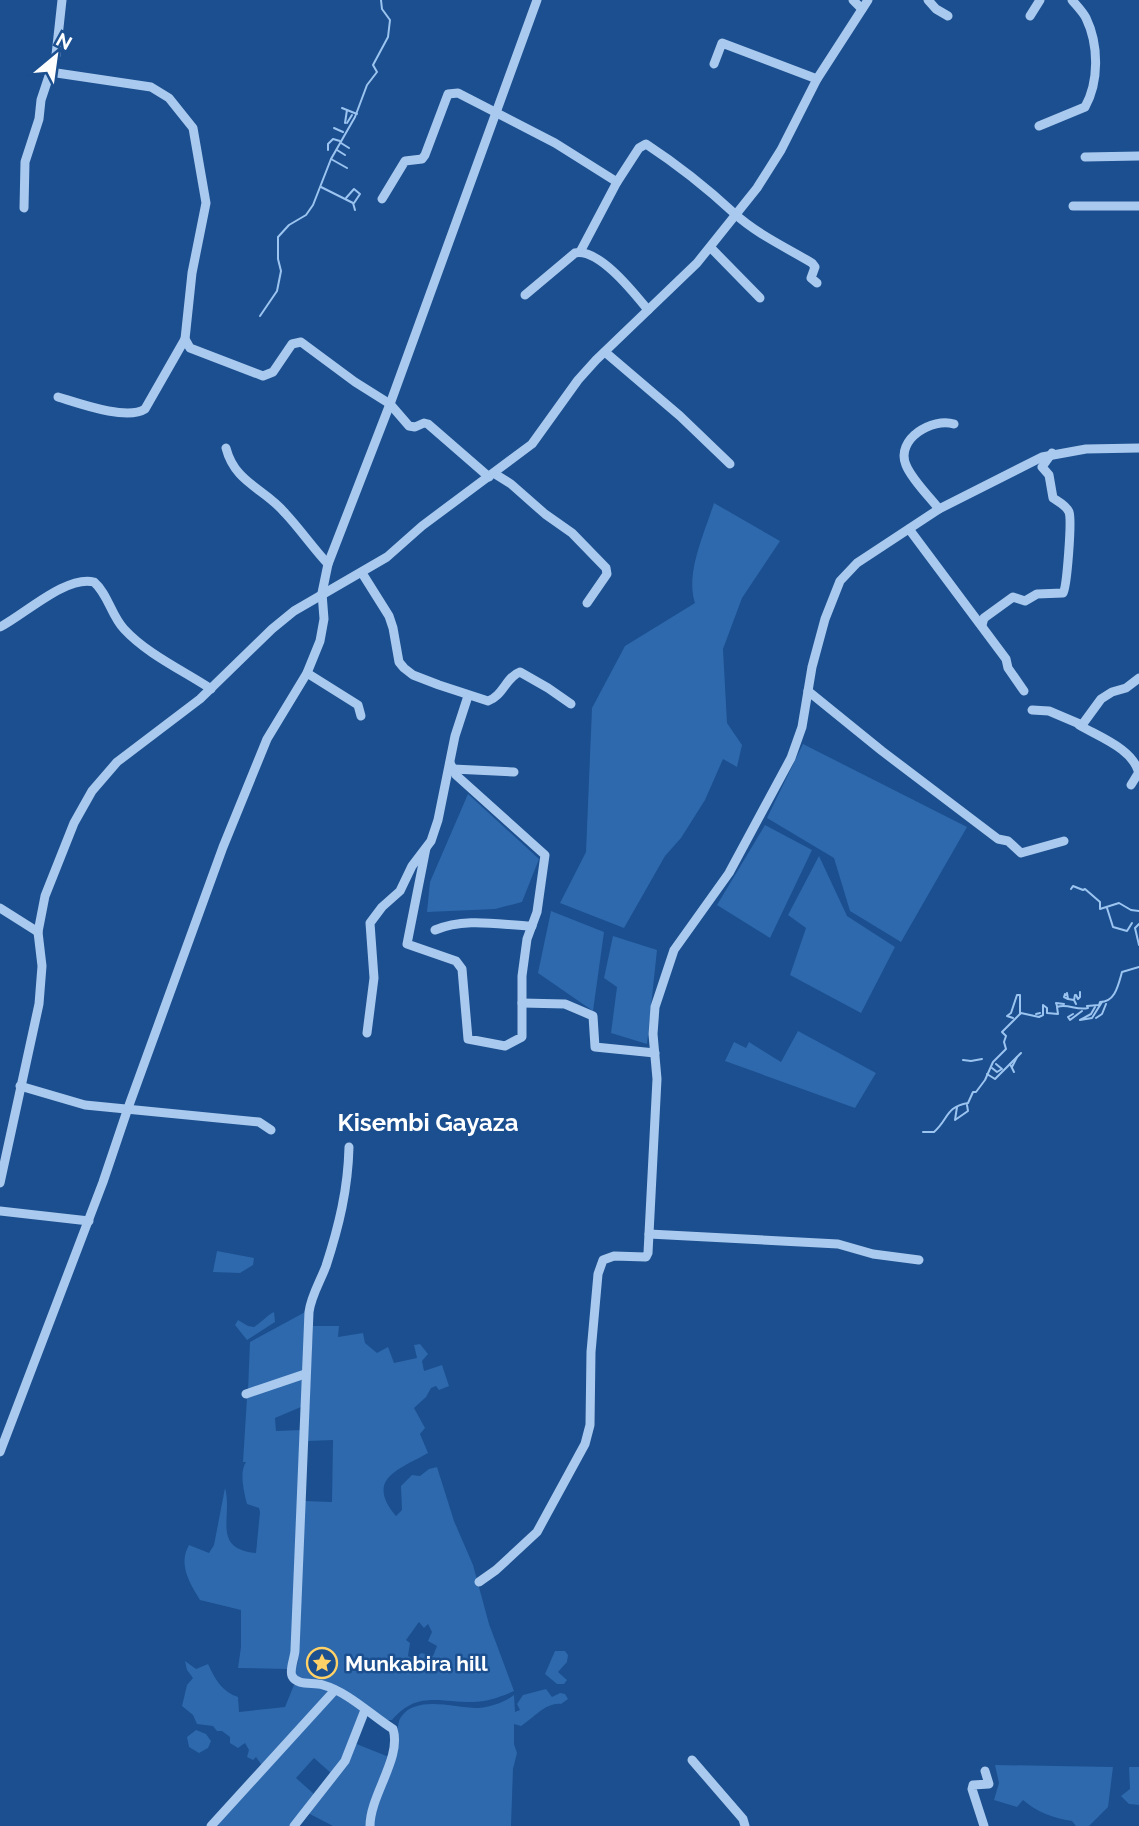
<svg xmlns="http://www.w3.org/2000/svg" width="1139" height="1826" font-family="Raleway,sans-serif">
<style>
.green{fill:#2e69ad;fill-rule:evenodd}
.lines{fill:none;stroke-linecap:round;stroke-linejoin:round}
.stream{stroke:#9cc4f0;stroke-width:2}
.minor{stroke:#a9c9ee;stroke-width:9}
.labels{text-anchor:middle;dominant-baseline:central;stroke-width:5;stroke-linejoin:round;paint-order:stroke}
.poi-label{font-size:21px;font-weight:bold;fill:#fff;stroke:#1b4f8f;text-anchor:start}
.quarter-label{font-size:24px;font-weight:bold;fill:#fff;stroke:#1b4f8f}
</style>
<rect width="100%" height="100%" fill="#1b4f8f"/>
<g class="green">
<path d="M714 503 780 541 742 598 723 649 727 723 742 745 737 767 723 759 705 800 681 838 665 856 624 928 560 903 586 852 592 708 625 646 695 603C685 573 705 532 714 503Z"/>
<polygon points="803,744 967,827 901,942 850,911 834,858 767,818"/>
<polygon points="468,794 539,859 522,902 495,909 427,912 430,882"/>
<polygon points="765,825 812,850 770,938 717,905"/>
<polygon points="819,856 847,916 895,947 861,1013 790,975 806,928 788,915"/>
<polygon points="551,911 604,932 593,1011 538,973"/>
<polygon points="613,936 657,950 647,1044 611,1033 617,987 604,978"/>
<polygon points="798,1031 876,1073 855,1108 725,1061 734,1042 746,1048 749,1042 781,1062"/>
<polygon points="217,1251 254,1258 253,1265 240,1273 213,1272"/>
<polygon points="307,1311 303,1372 248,1391 250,1342"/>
<path d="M274 1312 275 1322 247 1340 235 1325 238 1320 248 1326 254 1327C262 1322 266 1316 274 1312Z"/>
<path d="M313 1326H339L338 1337 363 1333 365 1343 377 1353 388 1347 394 1363 417 1358 414 1345 420 1344 428 1354 422 1361 424 1371 442 1365 449 1386 439 1390 436 1386 431 1388 426 1397 414 1408 425 1428 420 1434 428 1453C398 1470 365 1479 396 1516L402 1510 401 1486 412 1475 420 1476 429 1469 437 1467 454 1521 473 1565 489 1624 514 1691C501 1697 487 1702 472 1702 438 1702 417 1691 392 1720H386L351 1697 297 1678 294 1672 298 1662 304 1501 332 1502 333 1440 307 1441ZM419 1622 424 1628 428 1624 432 1632 428 1641 437 1646 433 1656 421 1653 414 1660 408 1656 410 1643 406 1640Z"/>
<path d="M299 1379 304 1380 301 1407 275 1418 276 1431 302 1430 293 1644 288 1669 238 1668 241 1647V1610L200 1600C189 1582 178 1564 189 1545L209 1553 214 1545 225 1488C233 1516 211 1549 256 1553L260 1512 259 1508 247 1504C244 1492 239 1472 246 1462H243L247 1398Z"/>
<polygon points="555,1651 565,1651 568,1655 567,1662 558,1672 567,1680 564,1684 557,1684 545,1674"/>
<path d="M185 1661 196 1669 208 1664C215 1679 222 1692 238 1697L239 1712 285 1707 294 1685 311 1684 332 1690 263 1767 256 1757 253 1760 247 1757 249 1750 245 1743 238 1748 230 1743V1737L222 1731H217L213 1726 197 1724 193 1715 182 1706 187 1685 193 1678 187 1670Z"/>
<path d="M546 1689 552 1697 560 1693 565 1694 568 1699 561 1704C546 1702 534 1718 521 1726L514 1724V1744L517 1753 513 1769 511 1826H373V1816C381 1793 394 1768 397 1744 399 1735 396 1724 401 1717 417 1694 457 1709 479 1708 491 1707 505 1702 514 1695L515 1712 520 1710 517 1704 523 1695Z"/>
<polygon points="335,1693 362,1711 347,1750 332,1774 314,1758 296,1778 315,1795 292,1826 219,1826 217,1824"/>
<polygon points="196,1730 206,1734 211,1741 208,1748 199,1753 189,1747 187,1737"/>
<polygon points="354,1743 389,1757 369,1807 366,1826 333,1826 308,1813"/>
<path d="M995 1765 1113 1767 1108 1807 1089 1826H1076L1072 1821C1053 1818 1037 1812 1023 1800L1017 1807 994 1800 999 1783Z"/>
<polygon points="1129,1767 1139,1767 1139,1805 1129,1804 1121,1796 1130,1789"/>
</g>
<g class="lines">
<g class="stream">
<polyline points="342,108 357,114"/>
<polyline points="345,123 347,110"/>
<polyline points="347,123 352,115"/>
<polyline points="334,128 343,132"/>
<polyline points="341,143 349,148"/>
<polyline points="328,150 328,144 333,139 340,141"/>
<polyline points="337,150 345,155"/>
<polyline points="331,159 347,168"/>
<polyline points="321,187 353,203 355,210"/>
<polyline points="346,198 354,189 360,194 354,203"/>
<polyline points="260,316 277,291 281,271 278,259 278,237 289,225 306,215 313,205 331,159 355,117 367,85 377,72 373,65 388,37 390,20 382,9 381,0"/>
<polyline points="1071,889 1073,886 1083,890 1085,889 1100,902 1100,909 1119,903 1131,910 1139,911"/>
<polyline points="1107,908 1113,927 1127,931 1132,923"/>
<polyline points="1139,924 1135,928 1139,945"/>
<polyline points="1067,993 1068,999 1074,1000"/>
<polyline points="1066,995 1065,994 1064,997 1068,999"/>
<polyline points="1075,995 1074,1000 1076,1004"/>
<polyline points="1076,995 1078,999 1080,997 1080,992"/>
<polyline points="1057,1006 1056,1003 1064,1004"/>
<polyline points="1095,1007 1091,1014 1080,1020 1092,1018 1102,1002"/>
<polyline points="1036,1014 1040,1013"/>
<polyline points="1073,1014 1068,1017 1070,1020 1082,1011"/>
<polyline points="1013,1018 1007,1016 1011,1013 1017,995 1020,995 1020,1014"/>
<polyline points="1096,1018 1102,1014 1106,1004"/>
<polyline points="963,1060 971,1061 982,1059"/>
<polyline points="1010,1064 1014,1072"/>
<polyline points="1012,1067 1017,1057"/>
<polyline points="992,1068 997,1072 1002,1069 996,1064"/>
<polyline points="987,1074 995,1079 1021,1053"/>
<polyline points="957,1107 955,1120 968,1111 967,1105"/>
<path d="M923 1132H934C949 1119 945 1107 968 1103L973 1092H976L985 1080 993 1062 1006 1049 1004 1042 1006 1036 1002 1032 1021 1013 1039 1017 1043 1015V1005L1047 1008V1013L1058 1014 1057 1007C1068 1003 1076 1011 1088 1008L1087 1006 1099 1005 1100 1002C1115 1002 1118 986 1122 972L1139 967"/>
</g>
<g class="minor">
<polyline points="853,0 862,9"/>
<polyline points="928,0 936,9 948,16"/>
<polyline points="1030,16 1040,0"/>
<polyline points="714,64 722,43 817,79"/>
<polyline points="50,72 151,87 169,98 193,128 206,203 192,273 185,339 190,348 263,376 273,372 292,344 301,342 355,382 390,404 409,426 415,427 424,423 428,424 489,477"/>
<path d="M1039 126 1085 107C1099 82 1099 45 1086 18 1083 12 1077 6 1072 0"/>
<polyline points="1085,157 1139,156"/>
<path d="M382 199 405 161 422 159 425 155 448 94 458 93 555 143 617 182 639 148 646 144C678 165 707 188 735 214 757 234 787 248 812 263L815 267 811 278 817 283"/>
<polyline points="1073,206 1139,206"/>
<polyline points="24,208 25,162 39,119 41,100 56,55 62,0"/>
<polyline points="711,248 760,298"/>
<polyline points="580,252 617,182"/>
<path d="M525 295 575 253C599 248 634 293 648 310"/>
<polyline points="605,352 680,416 730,464"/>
<path d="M58 397C78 403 127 421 145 409L185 339"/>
<path d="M226 448C235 483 264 488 285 513 300 529 313 548 328 564"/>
<polyline points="495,474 511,484 545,514 572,533 606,568 607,574 587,603"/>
<path d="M939 509C929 496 912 480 906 465 895 439 933 417 954 424"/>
<polyline points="909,529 1006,659 1008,668 1024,691"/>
<path d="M362 573 389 616 393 628 399 662 404 668 413 675 439 685 488 701C503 696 506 677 520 672L548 688 571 704"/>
<path d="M982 625 984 618 1013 597 1025 601 1037 594 1063 593C1067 587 1072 520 1069 512 1066 505 1059 502 1053 498L1049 475 1042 467 1052 453"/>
<path d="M0 627C24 615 66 575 94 582 108 594 111 615 124 629 147 654 182 670 211 689"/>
<polyline points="307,673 358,705 361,716"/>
<polyline points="808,691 882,751 998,839 1008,841 1021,853 1064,841"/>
<polyline points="1032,710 1049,711 1082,725 1101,699 1112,692 1126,688 1139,678"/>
<path d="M1079 725C1099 737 1134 749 1139 774"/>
<polyline points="453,769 514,772"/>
<polyline points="1131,785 1139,772"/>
<polyline points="426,848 407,944 456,961 462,969 468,1039 505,1046 522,1037 522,976 527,939 537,912 545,855 456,775 450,763"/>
<polyline points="0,908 38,932"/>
<path d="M435 930C466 917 500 925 532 926"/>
<polyline points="522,1003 565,1004 593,1016 595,1047 655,1053"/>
<polyline points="367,1033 374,978 370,923 382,907 400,891 412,866 431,841 438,820 455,736 468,696"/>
<polyline points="20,1086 85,1105 259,1122 271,1130"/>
<path d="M349 1147C348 1189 339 1226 326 1266 320 1282 311 1296 309 1312L295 1650C295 1657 289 1670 292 1676 297 1686 313 1682 323 1685 348 1692 371 1715 393 1729 402 1758 370 1795 370 1826"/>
<polyline points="0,1183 39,1004 42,966 38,932 45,896 74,823 92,791 117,762 200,699 272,629 294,611 387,557 422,526 532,444 578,380 596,360 697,263 757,188 781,150 817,79 868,0"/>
<polyline points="0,1211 89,1221"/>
<polyline points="649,1234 838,1244 873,1254 919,1260"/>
<polyline points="246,1394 305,1374"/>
<polyline points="0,1452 103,1182 128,1108 223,847 267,739 307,673 320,641 324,619 322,593 328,564 390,404 537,0"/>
<polyline points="479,1582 496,1570 537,1532 585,1444 590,1425 591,1352 598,1274 603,1260 614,1256 646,1257 648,1253 657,1079 653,1034 655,1007 674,950 729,873 791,758 802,727 812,667 825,619 840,581 857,563 939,509 1042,457 1086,449 1139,448"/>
<polyline points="692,1760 743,1819 745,1826"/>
<polyline points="211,1826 335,1690"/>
<polyline points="294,1826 345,1761 365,1710"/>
<polyline points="984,1826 972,1789 973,1785 989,1784 985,1771"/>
</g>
</g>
<defs>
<g id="sight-ring" transform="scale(1.575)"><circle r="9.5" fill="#1b4f8f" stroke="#ffd166" stroke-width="1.5"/><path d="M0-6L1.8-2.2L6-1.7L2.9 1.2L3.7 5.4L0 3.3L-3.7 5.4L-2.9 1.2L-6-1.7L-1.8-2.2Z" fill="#ffd166"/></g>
</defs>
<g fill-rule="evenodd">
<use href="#sight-ring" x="322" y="1663"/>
</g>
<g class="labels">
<g class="poi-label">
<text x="345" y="1663">Munkabira hill</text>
</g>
<g class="quarter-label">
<text x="428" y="1122">Kisembi Gayaza</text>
</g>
</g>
<g transform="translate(56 56) rotate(29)" stroke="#1b4f8f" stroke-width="5" paint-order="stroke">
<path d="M0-5L12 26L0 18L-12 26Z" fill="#ffffff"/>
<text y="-10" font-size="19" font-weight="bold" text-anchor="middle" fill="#ffffff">N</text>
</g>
</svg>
